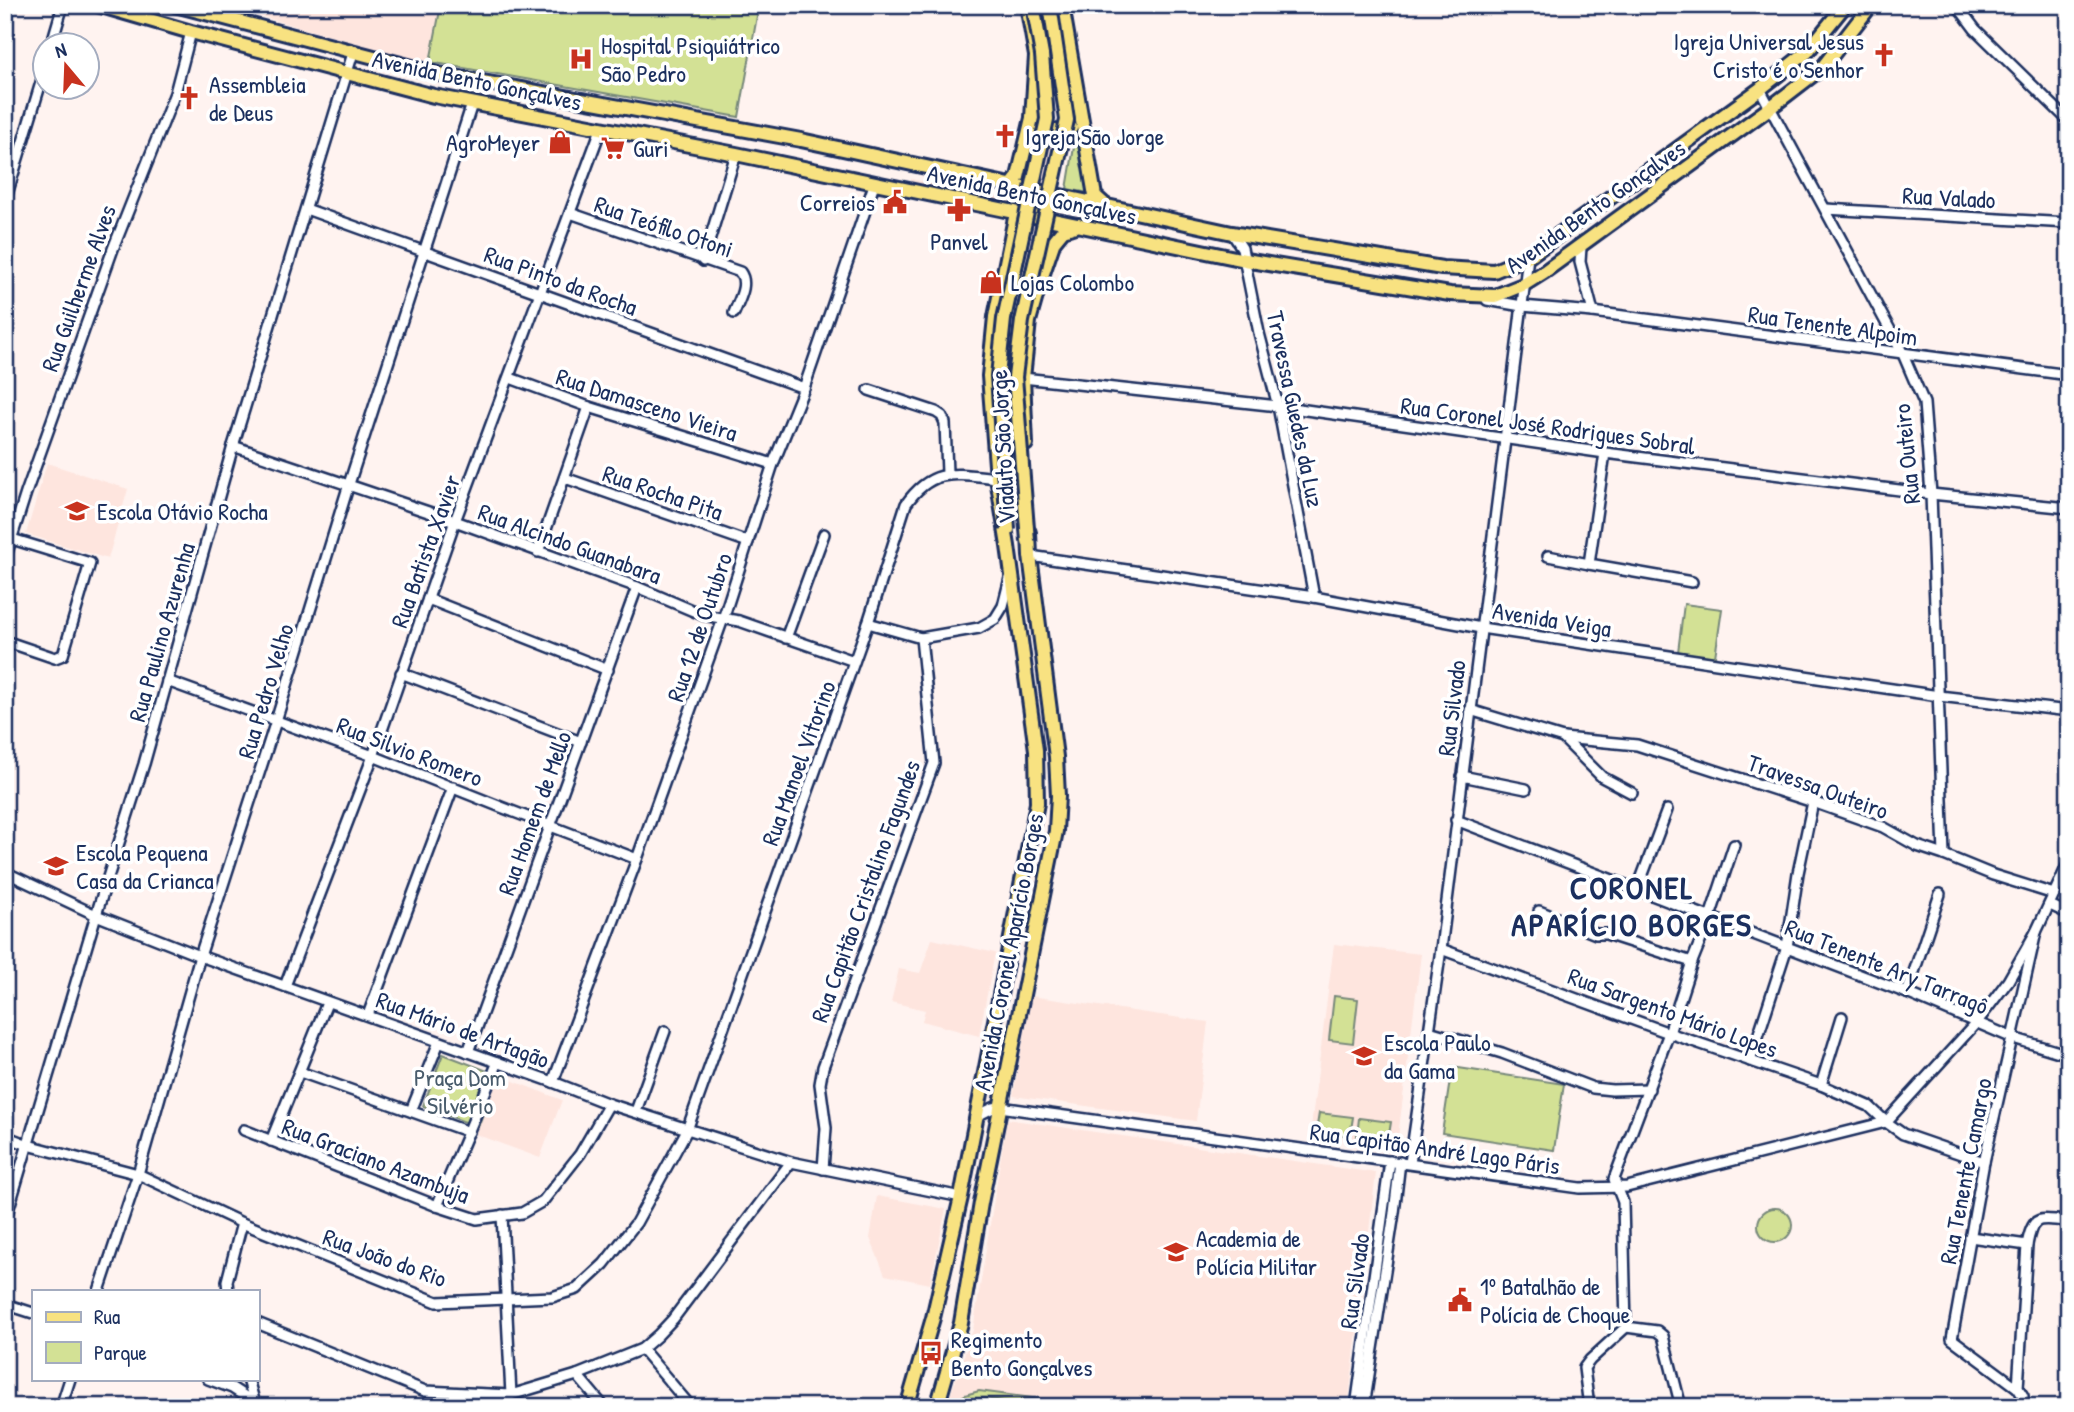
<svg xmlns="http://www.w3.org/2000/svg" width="2074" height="1412" font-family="'Patrick Hand',sans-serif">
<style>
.built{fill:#fee5de}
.green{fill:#d3e195;stroke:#77887a;stroke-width:2}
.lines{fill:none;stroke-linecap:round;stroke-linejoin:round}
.minor-casing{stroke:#1b2f5e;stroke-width:14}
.major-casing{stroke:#1b2f5e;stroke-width:18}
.minor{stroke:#fff;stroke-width:9}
.major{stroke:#f8e281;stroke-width:12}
.major-bridge-casing{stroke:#1b2f5e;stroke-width:18;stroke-linecap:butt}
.major-bridge{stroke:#f8e281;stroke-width:12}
.labels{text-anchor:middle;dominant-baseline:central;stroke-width:7;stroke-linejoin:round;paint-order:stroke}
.poi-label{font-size:24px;fill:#1b2f5e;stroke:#fff;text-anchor:start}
.street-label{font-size:24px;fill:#1b2f5e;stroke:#fff}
.park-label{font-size:24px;fill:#495c6c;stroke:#fff}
.district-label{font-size:32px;font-weight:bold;letter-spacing:2px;fill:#1b2f5e;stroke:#fff}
</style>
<rect width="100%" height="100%" fill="#fff3f0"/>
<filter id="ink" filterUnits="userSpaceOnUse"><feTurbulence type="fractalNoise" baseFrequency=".0143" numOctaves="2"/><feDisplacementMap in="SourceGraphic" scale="14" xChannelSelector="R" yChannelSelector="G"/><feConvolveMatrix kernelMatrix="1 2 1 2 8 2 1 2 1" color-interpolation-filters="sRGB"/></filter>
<g filter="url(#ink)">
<g class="built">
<polygon points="254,5 760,5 739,118 395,55 253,14"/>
<polygon points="1041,126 1069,132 1055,199 1156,220 1155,226 1054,206 1036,277 1010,271 1024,210 910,186 911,179 1023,202"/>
<polygon points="47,463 128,489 108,559 26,534"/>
<polygon points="932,939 995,953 979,1036 922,1021 925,1010 891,1002 899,969 920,973"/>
<polygon points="1334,944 1421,954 1397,1145 1310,1135"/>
<polygon points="1031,996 1208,1022 1196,1121 1013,1096"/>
<polygon points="498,1075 562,1100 540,1158 475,1134"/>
<polygon points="1007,1119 1376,1173 1348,1407 946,1407 973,1330"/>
<polygon points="877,1196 946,1209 930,1284 885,1275 870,1238"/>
</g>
<g class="green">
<polygon points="441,5 759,5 739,117 430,62"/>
<polygon points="1076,135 1089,193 1067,189"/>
<polygon points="1684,604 1722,609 1715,657 1678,652"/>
<polygon points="1334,996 1358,999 1353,1043 1329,1040"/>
<polygon points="443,1054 498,1075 478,1127 423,1106"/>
<polygon points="1452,1067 1564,1084 1554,1150 1442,1133"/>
<polygon points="1319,1113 1353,1117 1350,1136 1316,1132"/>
<polygon points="1359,1118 1391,1122 1388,1141 1357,1137"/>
<circle cx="1775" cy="1225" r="17"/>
<polygon points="979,1391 1100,1407 1043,1407 984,1398 972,1399 959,1407 946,1407 965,1395"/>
</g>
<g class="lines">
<g class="minor-casing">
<g id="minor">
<polyline points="1957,5 1975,29 2069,121"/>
<polyline points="51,46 63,5"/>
<polyline points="1760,89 1903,354 1924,403 1931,494 1944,855"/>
<polyline points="5,201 46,66"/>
<polyline points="306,209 804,388"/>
<polyline points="1826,209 2069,223"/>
<path d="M570 213 740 272C749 284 739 300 734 313"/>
<polyline points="1232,233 1242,248 1259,333 1278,406 1314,597"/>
<polyline points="1581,247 1580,262 1593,312"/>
<polyline points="703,261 736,154"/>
<polyline points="1487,300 1522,306 1593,312 2069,375"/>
<polyline points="510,378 589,407 773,464"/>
<polyline points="1023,378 1278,406 1605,453 1931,494 2069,508"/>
<polyline points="869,390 936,412 942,416 945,423 947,473"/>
<polyline points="233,446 455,521 637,587 703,615 739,621 854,661"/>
<polyline points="1605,453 1589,564 1692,582"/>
<polyline points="565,478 748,542"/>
<polyline points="538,552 589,407"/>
<polyline points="1030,556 1314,597 1481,628 1939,696 2069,711"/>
<polyline points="1548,556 1589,564"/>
<polyline points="5,559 26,493 113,249 175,93 191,32"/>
<polyline points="428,599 608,670"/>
<polyline points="868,623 921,638 979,628 995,619 1003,606 1010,578"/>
<polyline points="786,638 824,534"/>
<polyline points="5,641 55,658 63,655 90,563 12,539"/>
<polyline points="401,673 581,742"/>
<polyline points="167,681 373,756 501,807 637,859"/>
<polyline points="1470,710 1563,738 1602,777 1632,793"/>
<polyline points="1563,738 1637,745 1813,802 1883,827 1917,846 1944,855 1993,875 2054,894"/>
<polyline points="1462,776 1526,789"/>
<polyline points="1456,820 1907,993 2013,1038 2069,1055"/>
<polyline points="5,872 96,915 200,956 553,1082 609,1104 791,1162 961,1197"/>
<polyline points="1637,890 1667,810"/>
<polyline points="2050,905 2069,914"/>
<polyline points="1539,911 1596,934 1606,934 1692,962"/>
<polyline points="1441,949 1669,1033 1821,1085 1869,1106 1886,1122 1903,1134 1984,1162"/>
<polyline points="285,986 373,756 455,521 601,129"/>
<polyline points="1907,993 1940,894"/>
<polyline points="368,1015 453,787"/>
<polyline points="1429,1031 1502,1053 1593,1088 1612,1090 1649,1089"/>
<polyline points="468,1052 637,587"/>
<polyline points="1750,1061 1787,947 1798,873 1813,802"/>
<polyline points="300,1072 469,1132"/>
<polyline points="553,1082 637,859 723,619 773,464 804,388 875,182"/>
<polyline points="1821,1085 1842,1017"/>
<polyline points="411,1111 439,1042"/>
<polyline points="636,1111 665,1031"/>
<polyline points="975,1117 993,1108 1000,1107 1580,1188 1627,1187 1886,1122"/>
<polyline points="1886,1122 1977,1022 2008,981 2036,932 2069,862"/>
<polyline points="244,1130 437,1206 477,1219 522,1213 543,1201 580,1154 609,1104"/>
<path d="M5 1136 28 1145 138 1174 242 1223 437 1302 552 1297 577 1289 604 1264 636 1223 687 1130 868 623 906 504C933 466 956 474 997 478"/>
<polyline points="271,1141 327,1003"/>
<polyline points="1410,1163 1441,949 1528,257"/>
<polyline points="823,1169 826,1128 820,1084 823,1067 934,763 921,638"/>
<polyline points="437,1206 498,1062"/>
<polyline points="502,1215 511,1395"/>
<polyline points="5,1221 96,915 144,764 233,446 353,53"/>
<path d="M1970 1237 2027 1245C2033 1212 2040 1220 2069 1221"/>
<polyline points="99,1291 138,1174 200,956 276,721 349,484 472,104"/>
<polyline points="228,1291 227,1281 242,1223"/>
<polyline points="5,1304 33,1313"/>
<polyline points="257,1323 425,1391 511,1395"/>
<polyline points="642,1349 691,1407"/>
<polyline points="577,1375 604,1407"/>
<polyline points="208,1379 232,1388 261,1407"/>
<polyline points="248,1379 255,1404"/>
<polyline points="2018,1388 1952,1339 1984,1162 2036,932"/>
<polyline points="61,1407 70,1379"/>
<polyline points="499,1407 511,1395 577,1375 642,1349 658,1335 673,1319 791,1162"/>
<polyline points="1356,1407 1390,1161"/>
<polyline points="1364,1407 1394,1213 1400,1162"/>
<polyline points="1589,1407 1584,1368 1590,1360 1626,1327"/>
<polyline points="1681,1407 1663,1336 1657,1331 1626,1327 1623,1202 1614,1179 1669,1033 1692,962 1710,917 1734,845"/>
<polyline points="2023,1407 2023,1396 2018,1388 2027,1245"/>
</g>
</g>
<g class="major-casing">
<g id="major">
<polyline points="98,5 191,32 434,96 736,154 1245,260 1450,294 1495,296 1525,284 1544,272 1771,107 1823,67 1871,5"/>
<polyline points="175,5 439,74 801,140 1232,233 1442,268 1494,271 1528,257 1760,89 1807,52 1845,5"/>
<polyline points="1062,5 1095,196 1106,206"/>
<path d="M1032 118C1043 130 1055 135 1071 128"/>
<polyline points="1012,185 1018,177 1032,118 1036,56 1027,5"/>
<polyline points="1026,444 1023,378 1029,321 1040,282 1054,241 1063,230 1078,225"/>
<polyline points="907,1407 933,1318 961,1197 1037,803 1036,750 1008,546 997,478 989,376 995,317 1016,213"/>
<polyline points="937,1407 961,1323 981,1203 1056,831 1058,796 1056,757 1030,556 1029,532"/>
</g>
</g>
<use href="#minor" class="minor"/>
<use href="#major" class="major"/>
<g class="major-bridge-casing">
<g id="major-bridge">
<polyline points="1008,530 998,376 1004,319 1047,119 1042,55 1033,5"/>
<polyline points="1028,541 1015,377 1022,321 1067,120 1050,5"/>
</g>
</g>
<use href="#major-bridge" class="major-bridge"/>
</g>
</g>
<defs>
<g id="church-bare" transform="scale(1.89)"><path d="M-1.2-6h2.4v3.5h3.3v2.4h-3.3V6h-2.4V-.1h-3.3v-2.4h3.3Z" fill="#c8321e" stroke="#fff" stroke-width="2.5" paint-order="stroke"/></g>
<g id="hospital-bare" transform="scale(1.89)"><path d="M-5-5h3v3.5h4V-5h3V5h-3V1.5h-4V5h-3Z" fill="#c8321e" stroke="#fff" stroke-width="2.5" paint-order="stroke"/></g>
<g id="shop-bare" transform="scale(1.89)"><path d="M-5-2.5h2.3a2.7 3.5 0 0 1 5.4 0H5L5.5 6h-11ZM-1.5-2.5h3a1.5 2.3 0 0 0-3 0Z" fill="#c8321e" stroke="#fff" stroke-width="2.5" paint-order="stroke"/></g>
<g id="supermarket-bare" transform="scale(1.89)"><path d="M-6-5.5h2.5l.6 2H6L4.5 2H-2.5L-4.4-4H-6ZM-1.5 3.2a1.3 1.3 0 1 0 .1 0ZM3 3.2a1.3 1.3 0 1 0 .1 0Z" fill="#c8321e" stroke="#fff" stroke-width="2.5" paint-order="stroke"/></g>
<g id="civic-bare" transform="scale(1.89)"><path d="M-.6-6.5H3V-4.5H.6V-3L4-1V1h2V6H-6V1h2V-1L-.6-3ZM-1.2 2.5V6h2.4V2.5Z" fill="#c8321e" stroke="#fff" stroke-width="2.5" paint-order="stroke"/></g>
<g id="pharmacy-bare" transform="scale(1.89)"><path d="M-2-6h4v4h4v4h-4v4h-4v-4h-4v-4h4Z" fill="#c8321e" stroke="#fff" stroke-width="2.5" paint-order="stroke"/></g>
<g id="school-bare" transform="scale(1.89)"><path d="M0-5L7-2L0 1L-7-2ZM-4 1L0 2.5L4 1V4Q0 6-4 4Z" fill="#c8321e" stroke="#fff" stroke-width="2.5" paint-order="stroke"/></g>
<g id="university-bare" transform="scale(1.89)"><path d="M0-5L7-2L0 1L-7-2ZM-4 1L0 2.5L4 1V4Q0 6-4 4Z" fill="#c8321e" stroke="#fff" stroke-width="2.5" paint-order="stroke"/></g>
<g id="bus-bare" transform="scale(1.89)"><path d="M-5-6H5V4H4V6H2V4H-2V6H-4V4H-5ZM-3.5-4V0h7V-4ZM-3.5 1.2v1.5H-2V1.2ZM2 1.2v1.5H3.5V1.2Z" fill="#c8321e" stroke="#fff" stroke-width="2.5" paint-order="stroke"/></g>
</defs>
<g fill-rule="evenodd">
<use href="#church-bare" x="1884" y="55"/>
<use href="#hospital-bare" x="581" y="59"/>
<use href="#church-bare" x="189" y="98"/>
<use href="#church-bare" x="1005" y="136"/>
<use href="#shop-bare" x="560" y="142"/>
<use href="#supermarket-bare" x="613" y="148"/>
<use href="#civic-bare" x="895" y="202"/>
<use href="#pharmacy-bare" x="959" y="210"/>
<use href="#shop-bare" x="991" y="282"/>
<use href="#school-bare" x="77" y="511"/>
<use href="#school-bare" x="56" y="866"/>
<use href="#school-bare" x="1364" y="1056"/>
<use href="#university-bare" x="1176" y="1252"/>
<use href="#civic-bare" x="1460" y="1300"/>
<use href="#bus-bare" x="931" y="1353"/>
</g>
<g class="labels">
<g class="poi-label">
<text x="1864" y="41" text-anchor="end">Igreja Universal Jesus<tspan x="1864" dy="28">Cristo é o Senhor</tspan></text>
<text x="601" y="45">Hospital Psiquiátrico<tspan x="601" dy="28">São Pedro</tspan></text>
<text x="209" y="84">Assembleia<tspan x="209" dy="28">de Deus</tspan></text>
<text x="1025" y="136">Igreja São Jorge</text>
<text x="540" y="142" text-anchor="end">AgroMeyer</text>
<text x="633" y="148">Guri</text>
<text x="875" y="202" text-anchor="end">Correios</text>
<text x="959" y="241" text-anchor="middle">Panvel</text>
<text x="1011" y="282">Lojas Colombo</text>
<text x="97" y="511">Escola Otávio Rocha</text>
<text x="76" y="852">Escola Pequena<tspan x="76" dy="28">Casa da Crianca</tspan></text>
<text x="1384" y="1042">Escola Paulo<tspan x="1384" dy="28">da Gama</tspan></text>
<text x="1196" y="1238">Academia de<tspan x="1196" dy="28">Polícia Militar</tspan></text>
<text x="1480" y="1286">1º Batalhão de<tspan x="1480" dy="28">Polícia de Choque</tspan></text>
<text x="951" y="1339">Regimento<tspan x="951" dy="28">Bento Gonçalves</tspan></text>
</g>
<g class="street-label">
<text transform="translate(477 80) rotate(12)">Avenida Bento Gonçalves</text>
<text transform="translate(1032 194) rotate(12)">Avenida Bento Gonçalves</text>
<text transform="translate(1949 197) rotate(3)">Rua Valado</text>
<text transform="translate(1595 206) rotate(-35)">Avenida Bento Gonçalves</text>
<text transform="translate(664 226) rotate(19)">Rua Teófilo Otoni</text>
<text transform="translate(561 280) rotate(20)">Rua Pinto da Rocha</text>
<text transform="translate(78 288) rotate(-70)">Rua Guilherme Alves</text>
<text transform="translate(1833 325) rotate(8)">Rua Tenente Alpoim</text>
<text transform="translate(647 404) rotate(18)">Rua Damasceno Vieira</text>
<text transform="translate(1296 409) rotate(78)">Travessa Guedes da Luz</text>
<text transform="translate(1548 425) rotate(8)">Rua Coronel José Rodrigues Sobral</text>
<text transform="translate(1002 447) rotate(-93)">Viaduto São Jorge</text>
<text transform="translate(1906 454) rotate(-96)">Rua Outeiro</text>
<text transform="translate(663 492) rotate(19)">Rua Rocha Pita</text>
<text transform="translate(570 543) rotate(20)">Rua Alcindo Guanabara</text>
<text transform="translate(425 551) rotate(-70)">Rua Batista Xavier</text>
<text transform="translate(1552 619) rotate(9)">Avenida Veiga</text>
<text transform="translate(699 627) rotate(-71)">Rua 12 de Outubro</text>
<text transform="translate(161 632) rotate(-74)">Rua Paulino Azurenha</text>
<text transform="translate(265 691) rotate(-73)">Rua Pedro Velho</text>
<text transform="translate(1451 708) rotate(-83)">Rua Silvado</text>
<text transform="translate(410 751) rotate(21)">Rua Silvio Romero</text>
<text transform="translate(798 763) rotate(-70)">Rua Manoel Vitorino</text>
<text transform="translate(1818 786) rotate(20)">Travessa Outeiro</text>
<text transform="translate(534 813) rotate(-70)">Rua Homem de Mello</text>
<text transform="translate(865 891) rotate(-70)">Rua Capitão Cristalino Fagundes</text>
<text transform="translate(1008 952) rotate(-79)">Avenida Coronel Aparício Borges</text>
<text transform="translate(1887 966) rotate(22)">Rua Tenente Ary Tarragô</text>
<text transform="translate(1673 1012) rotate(20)">Rua Sargento Mário Lopes</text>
<text transform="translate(463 1029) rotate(20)">Rua Mário de Artagão</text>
<text transform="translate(1435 1148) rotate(8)">Rua Capitão André Lago Páris</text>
<text transform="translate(376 1160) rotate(21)">Rua Graciano Azambuja</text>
<text transform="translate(1965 1171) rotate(-79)">Rua Tenente Camargo</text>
<text transform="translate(385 1257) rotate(20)">Rua João do Rio</text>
<text transform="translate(1354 1281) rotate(-82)">Rua Silvado</text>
</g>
<g class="park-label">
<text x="460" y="1077">Praça Dom<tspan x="460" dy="28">Silvério</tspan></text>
</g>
<g class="district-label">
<text x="1632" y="887">CORONEL<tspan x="1632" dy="37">APARÍCIO BORGES</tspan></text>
</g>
</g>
<rect width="2074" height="1412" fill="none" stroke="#fff" stroke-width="28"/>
<rect x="14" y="14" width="2046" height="1384" fill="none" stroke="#1b2f5e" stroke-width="2.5" filter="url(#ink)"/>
<rect x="32" y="1290" width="228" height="91" fill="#ffffff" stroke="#a4acbf" stroke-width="2"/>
<rect x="46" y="1312" width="35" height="10" fill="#f8e281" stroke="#a4acbf" stroke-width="2"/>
<text x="94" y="1324" font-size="21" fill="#1b2f5e">Rua</text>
<rect x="46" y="1342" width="35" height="21" fill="#d3e195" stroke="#a4acbf" stroke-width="2"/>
<text x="94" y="1360" font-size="21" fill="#1b2f5e">Parque</text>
<g transform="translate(66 66) rotate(341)"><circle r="33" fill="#ffffff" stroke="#a4acbf" stroke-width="2"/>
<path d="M0-5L12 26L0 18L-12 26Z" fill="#c8321e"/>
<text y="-10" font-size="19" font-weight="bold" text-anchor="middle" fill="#1b2f5e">N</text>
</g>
</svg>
